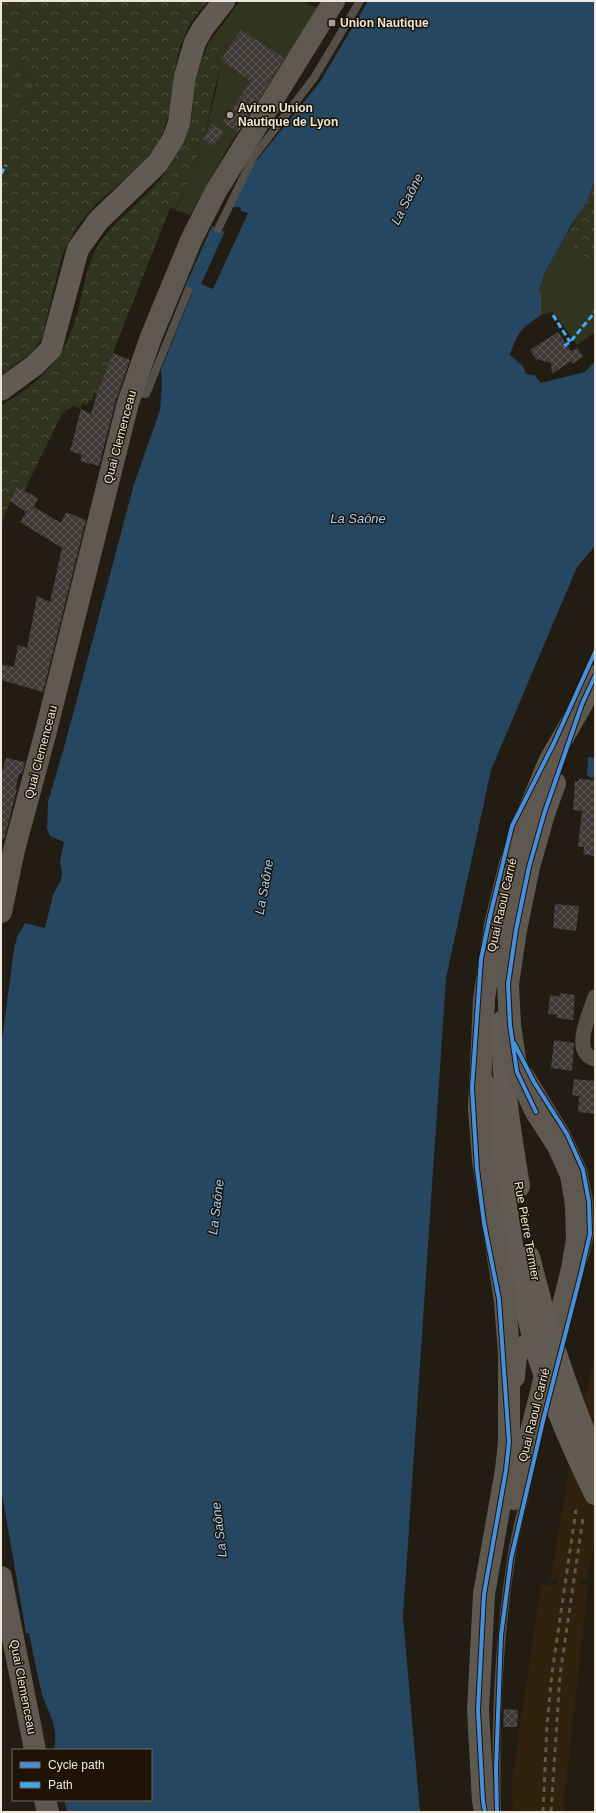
<svg xmlns="http://www.w3.org/2000/svg" width="596" height="1813" font-family="Helvetica,sans-serif">
<style>
.built{fill:#31220e}
.grass{fill:url(#grass-tufts)}
.forest{fill:url(#forest-crowns)}
.garden{fill:#31351f}
.water{fill:#264761}
.pier{fill:#221c13}
.building{fill:url(#building-cross-hatch)}
.lines{fill:none;stroke-linecap:round;stroke-linejoin:round}
.lane{stroke:#555049;stroke-width:8}
.street{stroke:#555049;stroke-width:15}
.secondary{stroke:#615b54;stroke-width:22}
.primary{stroke:#5f5850;stroke-width:22}
.rail{stroke:#5e5853;stroke-width:3;stroke-dasharray:5 5;stroke-linecap:butt}
.secondary-bridge{stroke:#615b54;stroke-width:22}
.quiet{stroke:#3fa9f5;stroke-width:3;stroke-dasharray:6 3;stroke-linecap:butt}
.cycleway-casing{stroke:#1e1305;stroke-width:6}
.cycleway{stroke:#468fdf;stroke-width:4}
.poi-dot{fill:#a69f95;stroke:#1e1305;stroke-width:1.5}
.labels{text-anchor:middle;dominant-baseline:central;stroke-width:3;stroke-linejoin:round;paint-order:stroke}
.poi-label{font-size:12px;font-weight:bold;fill:#ede6db;stroke:#1e1305;text-anchor:start}
.street-label{font-size:12px;fill:#ede6db;stroke:#1e1305}
.water-label{font-size:13px;font-style:italic;fill:#a0d0f9;stroke:#1e1305}
</style>
<defs>
<pattern id="grass-tufts" width="24" height="20" patternUnits="userSpaceOnUse"><rect width="24" height="20" fill="#31351f"/><path d="M3 7l-1-3M5 7V3M7 7l1-3M15 17l-1-3M17 17v-4M19 17l1-3" fill="none" stroke="#4f523f"/></pattern>
<pattern id="forest-crowns" width="20" height="18" patternUnits="userSpaceOnUse"><rect width="20" height="18" fill="#31351f"/><path d="M2 6a3 3 0 1 1 6 0M12 15a3 3 0 1 1 6 0" fill="none" stroke="#4f523f"/></pattern>
<pattern id="building-cross-hatch" width="8" height="8" patternUnits="userSpaceOnUse"><rect width="8" height="8" fill="#3f3937"/><path d="M0 0l8 8M0 8l8-8" fill="none" stroke="#5b5653"/></pattern>
</defs>
<rect width="100%" height="100%" fill="#221c13"/>
<polygon class="built" points="595,1354 595,1540 587,1579 581,1579 581,1584 588,1584 563,1812 513,1812 512,1779 541,1585 558,1585 558,1580 550,1580 571,1462"/>
<polygon class="grass" points="1,45 40,90 1,120"/>
<g class="forest">
<polygon points="1,1 208,1 191,22 181,44 176,64 169,114 161,137 149,158 97,203 78,225 62,255 42,338 31,353 1,375 1,120 40,90 1,45"/>
<path d="M208 44 221 48 218 58 220 65 205 134 200 143 193 175 175 209 170 208 97 393H94L92 401 89 400 88 405 82 404 81 409 73 405 70 409 66 410 62 414 24 491 17 488 10 501 1 526V406C45 378 66 359 79 307 84 288 86 269 95 251 113 218 149 199 169 167 179 152 188 132 192 114 194 103 193 92 195 81 198 68 204 56 208 44Z"/>
<polygon points="595,179 595,264 594,264 575,249 565,236 588,200"/>
</g>
<g class="garden">
<polygon points="240,1 302,1 318,8 291,53 229,146 190,215 175,210 193,175 200,143 205,134 216,91 220,65 218,58 220,48 208,44"/>
<polygon points="565,236 575,249 595,264 595,332 577,345 553,312 541,315 541,293 538,290 542,283 543,276"/>
</g>
<g class="water">
<path d="M368 1H595V179L588 200 570 227 543 276 542 283 538 290 541 293V315C522 328 517 332 510 355L523 366 526 374 534 375 541 383 585 372 595 361V546L577 567 491 770 446 978 403 1617 420 1812H67L64 1800H151V1750H54C59 1727 49 1715 42 1694 37 1674 33 1653 29 1633H26L1 1488V1048L14 949 17 937 25 923 45 928 53 895 61 880 62 873 60 861 64 842 50 836 47 829 48 802 65 744 134 484 160 410 162 384 161 370 192 293 184 289 212 226 225 232 236 208 233 206 254 164 320 82Z"/>
<polygon points="588,757 595,758 595,776 591,778 587,775"/>
</g>
<polygon class="pier" points="236,207 240,207 241,211 248,213 213,289 201,284"/>
<g class="building">
<polygon points="241,30 284,58 238,132 223,122 251,81 221,60"/>
<polygon points="212,124 224,132 213,146 203,139"/>
<polygon points="558,332 571,351 577,348 583,356 573,364 571,361 552,374 551,363 536,359 530,350"/>
<polygon points="113,353 130,360 116,400 99,466 80,461 82,455 70,451 81,409 91,414 97,393"/>
<polygon points="17,487 38,498 34,507 61,523 66,512 86,520 43,692 1,680 1,664 14,667 18,645 27,648 37,596 50,602 62,548 20,522 26,512 10,501"/>
<polygon points="6,758 25,762 22,773 19,774 16,787 17,789 4,840 1,839 1,776"/>
<polygon points="579,779 595,780 595,856 583,854 584,847 578,847 582,811 573,810 575,781 579,781"/>
<polygon points="555,904 579,906 576,931 553,928"/>
<polygon points="560,993 575,995 573,1020 557,1018 557,1015 548,1014 550,995 559,997"/>
<polygon points="554,1040 574,1043 572,1071 551,1068"/>
<polygon points="574,1079 595,1081 595,1114 578,1112 579,1096 572,1095"/>
<polygon points="504,1709 518,1710 517,1727 503,1727"/>
</g>
<g class="lines">
<g class="lane">
<polyline points="218,229 254,156 314,78 360,1"/>
<polyline points="132,393 146,394 188,291"/>
<polyline points="529,1072 567,1134 583,1170 589,1202 590,1234 584,1259"/>
<path d="M497 1812C495 1728 498 1643 511 1560 514 1539 520 1517 525 1495"/>
</g>
<path class="street" d="M595 997C590 1013 570 1053 595 1059"/>
<g class="secondary">
<polyline points="1,390 35,365 51,349 78,249 98,221 158,163 173,139 179,123 185,76 195,42 203,28 224,1"/>
<path d="M503 1021C501 1077 510 1131 519 1186"/>
<path d="M485 1085 499 1160 514 1257 534 1342C513 1349 516 1357 514 1377"/>
<polyline points="529,1257 546,1322"/>
</g>
<g class="primary">
<polyline points="1,912 14,850 45,735 128,403 151,337 192,238 216,191 334,1"/>
<polyline points="514,1499 572,1269 577,1239 576,1205 571,1175 558,1146 536,1112 517,1072 510,1025 508,984 516,930 529,867 544,814 555,783"/>
<polyline points="1,1577 35,1750"/>
<polyline points="45,1800 48,1812"/>
<polyline points="485,1812 483,1801 478,1710 484,1594 506,1470 509,1442 509,1354 505,1301 483,1160 479,1109 484,999 495,925 510,864 527,815 549,762 582,704 595,676"/>
</g>
<g class="rail">
<polyline points="543,1812 547,1724 552,1673 576,1510"/>
<polyline points="551,1812 560,1675 583,1518"/>
</g>
<g class="secondary-bridge">
<path d="M546 1322C560 1368 576 1413 595 1458"/>
<path d="M534 1342C549 1394 571 1445 595 1494"/>
</g>
<g class="quiet">
<polyline points="1,174 6,165"/>
<polyline points="553,315 570,342"/>
<polyline points="564,346 570,342 595,312"/>
</g>
<g class="cycleway-casing">
<g id="cycleway">
<polyline points="536,1112 517,1072 510,1025 508,984 516,930 529,867 544,814 582,704 595,676"/>
<polyline points="485,1812 483,1801 478,1710 484,1594 506,1470 509,1442 499,1299 484,1223 477,1169 472,1088 481,959 490,916 512,826 554,743 595,652"/>
<polyline points="497,1812 496,1769 501,1636 511,1559 544,1417 581,1273 590,1234 589,1202 583,1170 567,1134 534,1082 514,1043"/>
</g>
</g>
<use href="#cycleway" class="cycleway"/>
</g>
<g class="poi-dot">
<rect x="328" y="19" width="8" height="8" rx="2"/>
<circle cx="230" cy="115" r="4"/>
</g>
<g class="labels">
<g class="poi-label">
<text x="340" y="23">Union Nautique</text>
<text x="238" y="108">Aviron Union<tspan x="238" dy="14">Nautique de Lyon</tspan></text>
</g>
<g class="street-label">
<text transform="translate(120 437) rotate(-75)">Quai Clemenceau</text>
<text transform="translate(41 752) rotate(-75)">Quai Clemenceau</text>
<text transform="translate(502 905) rotate(-77)">Quai Raoul Carrié</text>
<text transform="translate(527 1231) rotate(80)">Rue Pierre Termier</text>
<text transform="translate(534 1415) rotate(-76)">Quai Raoul Carrié</text>
<text transform="translate(23 1687) rotate(79)">Quai Clemenceau</text>
</g>
<g class="water-label">
<text transform="translate(407 199) rotate(-63)">La Saône</text>
<text x="358" y="518">La Saône</text>
<text transform="translate(264 887) rotate(-80)">La Saône</text>
<text transform="translate(216 1207) rotate(-83)">La Saône</text>
<text transform="translate(219 1530) rotate(-97)">La Saône</text>
</g>
</g>
<rect width="596" height="1813" fill="none" stroke="#ede6db" stroke-width="4"/>
<rect x="12" y="1749" width="140" height="52" fill="#1e1305" stroke="#71675b"/>
<rect x="20" y="1762" width="20" height="6" fill="#468fdf" stroke="#71675b"/>
<text x="48" y="1769" font-size="12" fill="#ede6db">Cycle path</text>
<rect x="20" y="1782" width="20" height="6" fill="#3fa9f5" stroke="#71675b"/>
<text x="48" y="1789" font-size="12" fill="#ede6db">Path</text>
</svg>
